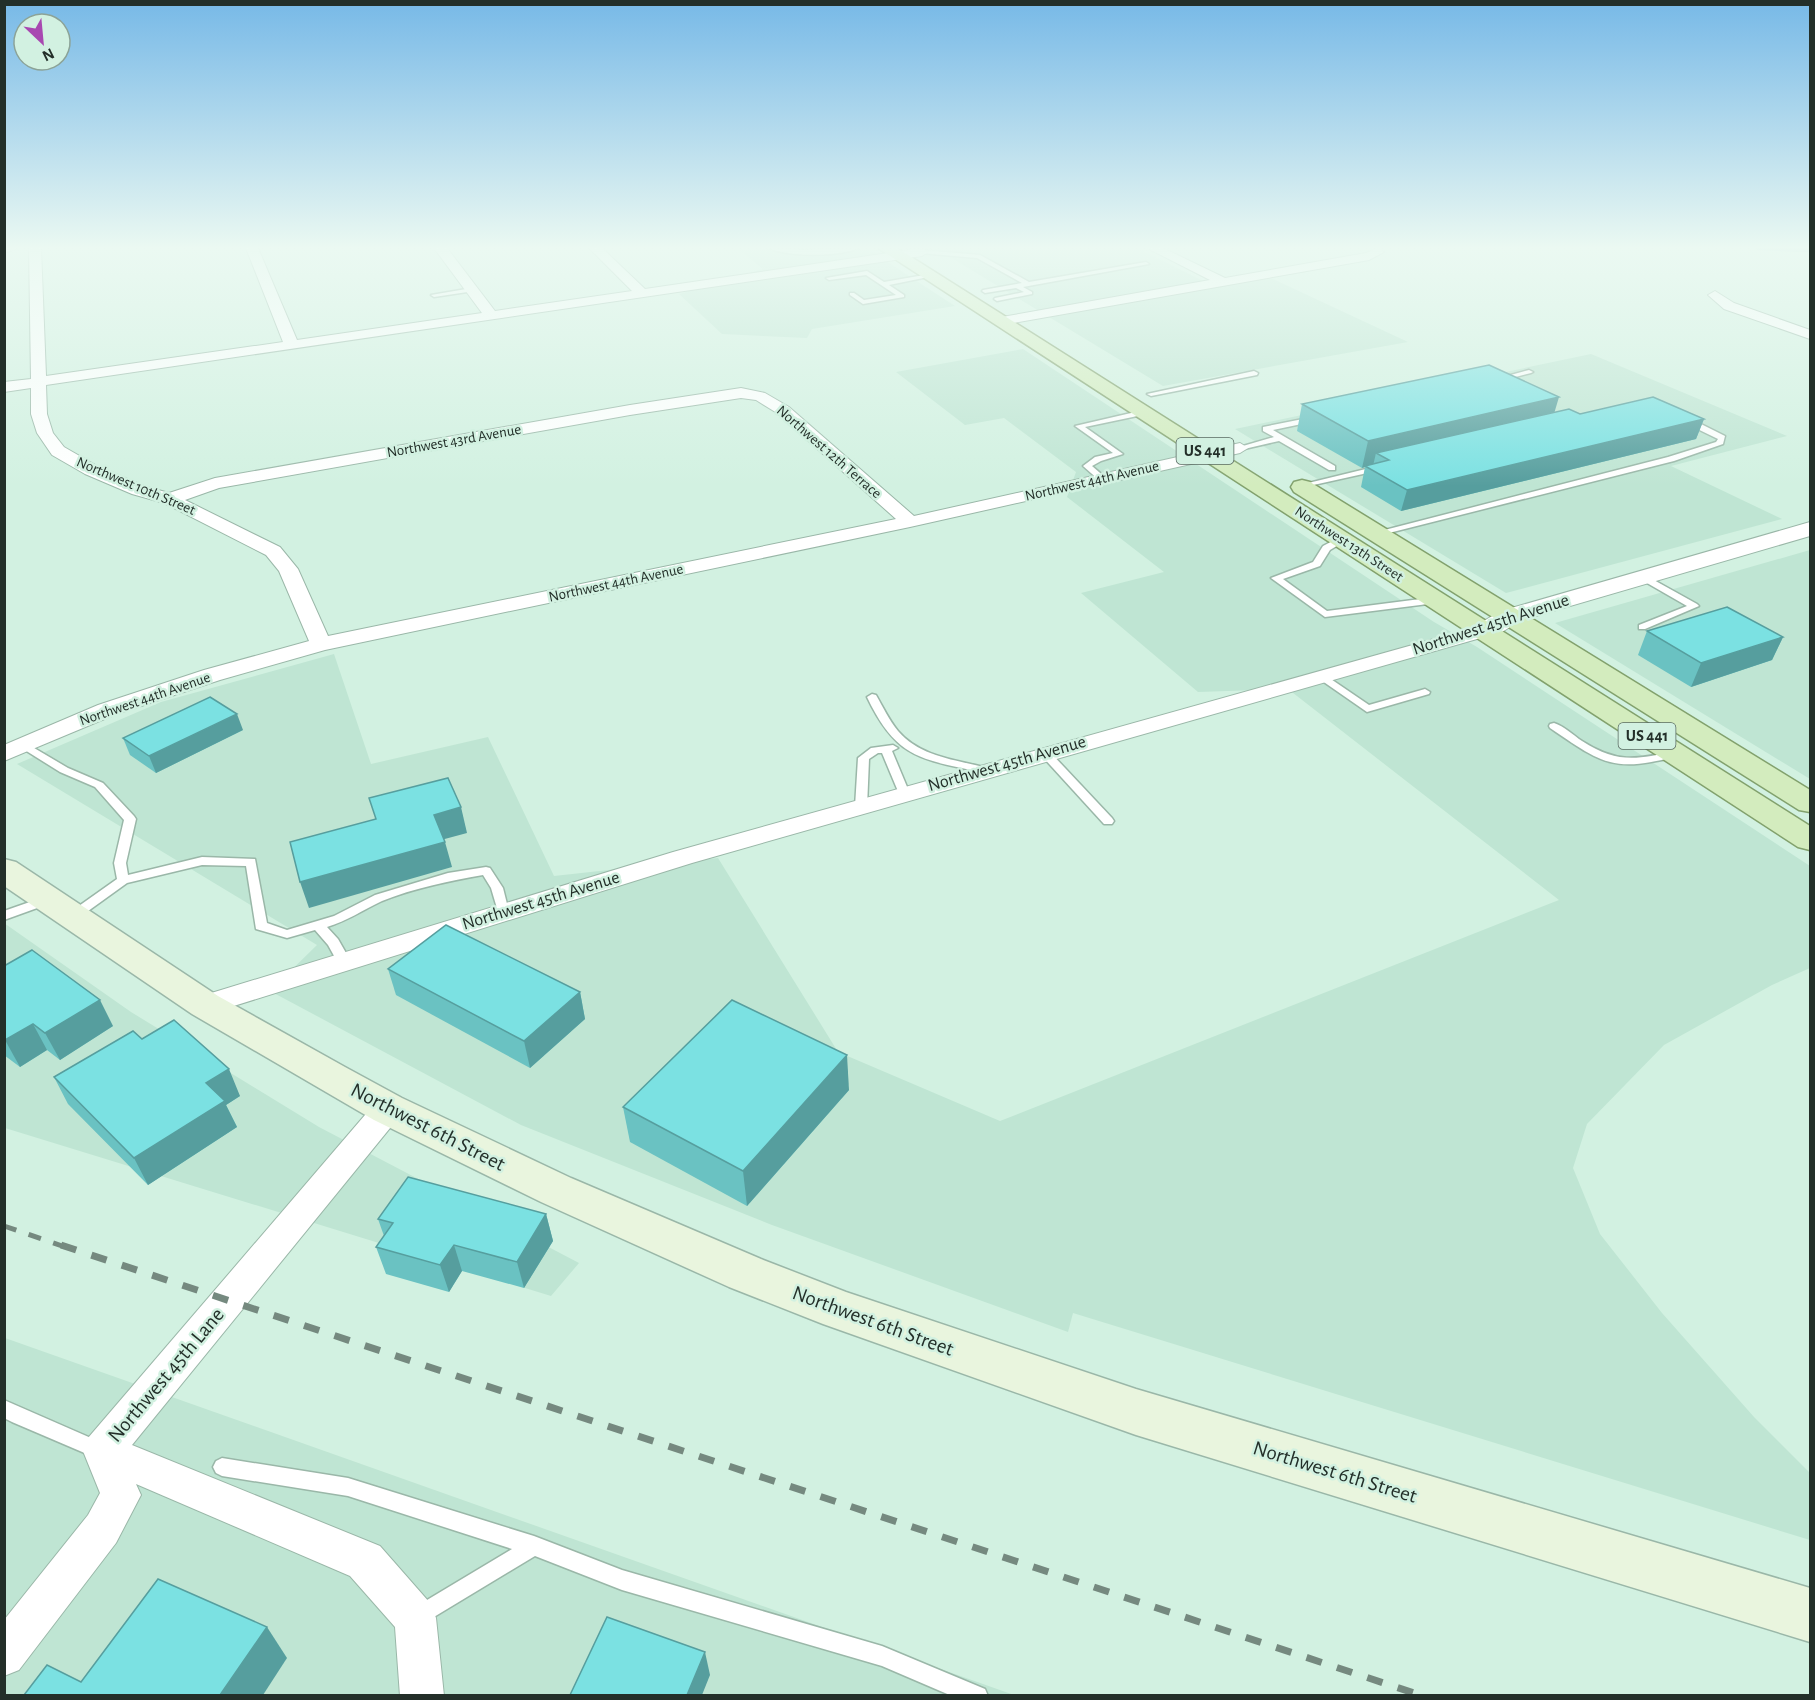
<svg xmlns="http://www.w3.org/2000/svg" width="1815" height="1700" font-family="'Alegreya Sans',sans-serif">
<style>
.built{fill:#bfe5d3}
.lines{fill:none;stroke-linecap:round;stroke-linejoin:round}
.stream{stroke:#5895ad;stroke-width:4.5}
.service-casing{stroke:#9ab7a8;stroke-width:3}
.minor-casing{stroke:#9ab7a8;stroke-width:2}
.tertiary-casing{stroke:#9ab7a8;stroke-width:2}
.secondary-casing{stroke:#9ab7a8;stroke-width:3}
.primary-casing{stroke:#82a16d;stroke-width:3}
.service{fill:#fff;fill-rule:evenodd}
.minor{fill:#fff;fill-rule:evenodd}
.tertiary{fill:#fff;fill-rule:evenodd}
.secondary{fill:#e9f5de;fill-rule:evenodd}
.primary{fill:#d3ecbe;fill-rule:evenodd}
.rail-far1{stroke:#75897f;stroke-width:5;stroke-dasharray:13 13;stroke-linecap:butt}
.rail{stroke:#75897f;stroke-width:7;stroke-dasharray:16 16;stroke-linecap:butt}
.wall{fill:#6ac2c2}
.shaded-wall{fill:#569e9e}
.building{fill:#7be1e2;stroke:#569e9e;stroke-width:1.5}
.labels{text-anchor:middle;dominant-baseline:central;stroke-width:5;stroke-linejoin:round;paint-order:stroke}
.far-street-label{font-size:15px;fill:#232f29;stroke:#d2f1e1}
.shield{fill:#d2f1e1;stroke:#586960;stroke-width:1.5}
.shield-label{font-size:16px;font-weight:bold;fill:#232f29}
.street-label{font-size:18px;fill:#232f29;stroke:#d2f1e1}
.near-street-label{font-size:21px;fill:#232f29;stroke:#d2f1e1}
</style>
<rect width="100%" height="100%" fill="#d2f1e1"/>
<g class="built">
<polygon points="737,248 866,248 955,306 812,329 807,338 722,334 679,294 763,269"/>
<polygon points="935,248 1137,248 1207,283 1273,279 1408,342 1163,386"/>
<polygon points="1023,349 1434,622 1477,647 1810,866 1810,968 1772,985 1664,1045 1587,1124 1573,1168 1600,1234 1662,1313 1754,1417 1810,1473 1810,1540 1073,1313 1068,1332 772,1225 521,1125 270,991 317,945 17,764 161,702 334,654 371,764 488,737 554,876 718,858 838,1052 1000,1121 1559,900 1288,689 1198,692 1081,593 1164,572 1067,497 1076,472 1004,418 965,425 896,372"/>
<polygon points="1591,354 1787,436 1671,466 1782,519 1506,593 1235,429"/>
<polygon points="1810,550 1810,779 1555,623"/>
<polygon points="4,923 131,1012 319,1127 579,1263 551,1296 5,1128"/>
<polygon points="5,1338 1014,1695 5,1695"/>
</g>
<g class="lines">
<polyline class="stream" points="1759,248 1810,250"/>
<g class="service-casing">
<g id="service">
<path d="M768 248 803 250 859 248C838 257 789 257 768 248Z"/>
<polygon points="922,250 980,255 1029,282 1146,262 1149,264 1023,287 1032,292 1032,294 997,301 994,299 995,298 1024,292 1016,288 985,293 982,291 983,290 1022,283 977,258 920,253"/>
<polygon points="867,271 884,282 930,274 933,276 889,285 904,295 904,297 863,304 850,295 850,293 854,293 864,300 896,295 866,275 829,280 826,278"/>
<polygon points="472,288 474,291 434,297 431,295"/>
<polygon points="1529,370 1533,372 1531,373 1500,381 1496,379"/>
<polygon points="1254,371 1258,373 1257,375 1151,396 1147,394"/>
<polygon points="1144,410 1148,412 1147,414 1085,427 1123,454 1101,461 1092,466 1107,479 1100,481 1083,466 1095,457 1113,453 1075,426"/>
<polygon points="1313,417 1316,417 1316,421 1273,430 1335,466 1335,470 1329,470 1279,441 1240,450 1236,448 1274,437 1263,431 1263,427"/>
<polygon points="1683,418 1689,418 1725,436 1723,444 1674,461 1377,536 1373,533 1668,457 1716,442 1718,439 1683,422"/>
<polygon points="1378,466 1382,468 1381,470 1300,488 1296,486"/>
<polygon points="1342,536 1346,539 1345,541 1330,550 1320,566 1283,579 1327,611 1436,597 1441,600 1436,603 1325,617 1271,578 1313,562 1323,546"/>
<polygon points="1643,574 1697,604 1699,606 1645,629 1639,629 1639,625 1687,606 1640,579 1640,575"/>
<polygon points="1322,673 1369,705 1425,689 1430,692 1429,694 1367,712 1318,678 1317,676"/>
<path d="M872 694 876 695C883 707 889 720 898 731 920 757 957 760 988 768L990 770 984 773C922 759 897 760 867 697Z"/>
<path d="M1554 723C1564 726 1573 735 1582 741 1616 763 1636 760 1674 751L1680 754 1678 756C1613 773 1603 764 1550 728L1549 726 1550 724Z"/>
<path d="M24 742 68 768 103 783 134 816 136 819 126 863 128 875 202 857 255 859 267 923 287 930 334 916 375 895 448 873 486 867 490 868 503 888 509 912 503 916 499 915 491 888 483 875C449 881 414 888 382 901 363 910 347 921 327 927L338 939 350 960 348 963H338L328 945 315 930 287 938 256 929 246 866 202 865 127 883 77 919H69L67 916 69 913 117 879 114 863 124 820 95 787 60 772 20 747 19 745 20 743Z"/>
<polygon points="893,745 898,748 892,751 910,794 908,796 900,796 882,753 878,753 869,759 867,807 861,811 857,809 855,807 858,758 871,748"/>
<polygon points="1045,750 1049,751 1112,818 1114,821 1112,824 1104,824 1041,755 1040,753 1041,751"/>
<polygon points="47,896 51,897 53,900 51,903 4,920 4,911"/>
<polygon points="4,1400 107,1445 110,1451 107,1457 101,1460 12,1422 4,1418"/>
<polygon points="222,1458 348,1478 534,1536 622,1570 882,1646 985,1689 988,1696 952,1696 882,1666 622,1590 535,1556 419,1626 412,1623 409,1616 412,1609 512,1549 348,1496 222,1476 216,1473 213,1467 216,1461"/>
</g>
</g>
<g class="minor-casing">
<g id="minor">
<polygon points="4,248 18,248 4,253"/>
<path d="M29 248H41L46 376 283 342 246 248H258L297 340 482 313 434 248H447L495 311 632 291 589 248H602L645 289 922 248 928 252 922 256 46 385 47 414 53 433 64 447 97 466 144 486 169 493 215 478 630 405 741 388 765 393 789 407 914 516 1240 443 1248 448 1240 453 910 527 325 650 220 680 114 715 4 761V745L98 705 204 670 309 641 279 571 266 555 164 503 132 494 85 474 52 455 37 433 31 414V388L4 392V382L31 379ZM741 398 756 400 777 413 896 519 328 636 298 569 280 547 185 500 219 488 630 415Z"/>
<polygon points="1147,248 1163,248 1225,278 1366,253 1378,248 1384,252 1369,260 1002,325 995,321 1002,317 1210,280"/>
<polygon points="1715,291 1734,303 1810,330 1810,339 1724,309 1708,295"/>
<polygon points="1484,625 1491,627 1494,631 1491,635 692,863 205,1015 195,1012 191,1005 195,998 673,852"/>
<polygon points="388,1097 399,1101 404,1109 399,1117 132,1445 380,1546 430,1603 436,1618 444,1696 400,1696 395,1627 350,1576 136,1484 141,1495 116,1543 19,1670 4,1676 4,1620 88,1515 100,1493 83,1451 88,1438 377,1101"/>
</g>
</g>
<g class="tertiary-casing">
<path id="tertiary" d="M1810 522V536L1519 621C1505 630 1492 641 1475 636L1471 631 1475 626 1501 611Z"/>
</g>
<g class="secondary-casing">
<polygon id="secondary" points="4,859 16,862 218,996 345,1067 402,1098 571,1178 761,1259 846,1292 1136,1389 1810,1588 1810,1642 1136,1435 823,1324 729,1287 541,1202 374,1120 192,1014 4,886"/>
</g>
<g class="primary-casing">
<g id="primary">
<polygon points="878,248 897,248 1810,826 1810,850 1798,847"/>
<polygon points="1302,480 1310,482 1810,790 1810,812 1799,810 1294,492 1291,487 1294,482"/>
</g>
</g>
<use href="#service" class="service"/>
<use href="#minor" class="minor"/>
<use href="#tertiary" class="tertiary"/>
<use href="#secondary" class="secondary"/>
<use href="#primary" class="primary"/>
<polyline class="rail-far1" points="4,1226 65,1247"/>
<polyline class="rail" points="61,1245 1423,1696"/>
</g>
<g class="wall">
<polygon points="1302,404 1555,412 1704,419 1696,439 1401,511 1361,487 1365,467 1362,468 1297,431"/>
<polygon points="1647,631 1783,637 1772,660 1691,687 1638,655"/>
<polygon points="243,730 156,773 130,755 123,738"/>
<polygon points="4,966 113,1026 60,1060 47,1050 20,1067 4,1055"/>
<polygon points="388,969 580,992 585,1019 530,1068 396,995"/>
<polygon points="142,1039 240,1096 226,1105 237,1127 148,1185 68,1104 54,1077"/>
<polygon points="849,1090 747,1206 630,1142 623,1107"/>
<polygon points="546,1214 553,1241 524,1288 462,1271 449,1292 386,1274 376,1247 384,1236 378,1219"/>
</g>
<g class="shaded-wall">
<polygon points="1559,397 1551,424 1389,460 1376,453 1373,466 1365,466 1365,467 1362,468 1368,441"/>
<polygon points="1704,419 1696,439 1401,511 1407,490"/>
<polygon points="1783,637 1772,660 1691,687 1701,663"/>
<polygon points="237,714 243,730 156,773 149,756"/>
<polygon points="461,807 467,833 441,840 434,815"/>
<polygon points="445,842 452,867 309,908 300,882"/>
<polygon points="580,992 585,1019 530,1068 524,1041"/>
<polygon points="100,1000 113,1026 60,1060 45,1033"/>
<polygon points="33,1024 47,1050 20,1067 5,1040"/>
<polygon points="847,1055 849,1090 747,1206 743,1171"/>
<polygon points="229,1069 240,1096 226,1105 237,1127 148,1185 134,1158 206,1083"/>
<polygon points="546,1214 553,1241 524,1288 517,1262"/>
<polygon points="454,1245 462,1271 449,1292 440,1265"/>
<polygon points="267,1627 287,1658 263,1695 220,1695"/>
<polygon points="705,1652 710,1675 702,1695 687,1695"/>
</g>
<g class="building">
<polygon points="1489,365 1559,397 1368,441 1302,404"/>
<polygon points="1653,397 1704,419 1407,490 1365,466 1389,460 1376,453 1569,409 1580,414"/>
<polygon points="1727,607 1783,637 1701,663 1647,631"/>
<polygon points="210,697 237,714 149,756 123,738"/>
<polygon points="448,778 461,807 434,815 445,842 300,882 290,842 376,819 369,798"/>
<polygon points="446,925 580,992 524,1041 388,969"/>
<polygon points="32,950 100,1000 45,1033 33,1024 5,1040 4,966"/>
<polygon points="732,1000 847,1055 743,1171 623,1107"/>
<polygon points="174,1020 229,1069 206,1083 225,1101 134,1158 54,1077 133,1031 142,1039"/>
<polygon points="408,1177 546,1214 517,1262 454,1245 440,1265 376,1247 393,1223 378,1219"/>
<polygon points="158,1579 267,1627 220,1695 24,1695 47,1665 81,1682"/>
<polygon points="607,1617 705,1652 687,1695 570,1695"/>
</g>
<linearGradient id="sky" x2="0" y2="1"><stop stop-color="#77b9e7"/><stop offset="0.51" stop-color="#ebf9f2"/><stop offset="1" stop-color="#ebf9f2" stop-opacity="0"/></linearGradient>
<rect width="1815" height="486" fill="url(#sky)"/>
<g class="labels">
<g class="far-street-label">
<text transform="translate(454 441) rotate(-10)">Northwest 43rd Avenue</text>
<text transform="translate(829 452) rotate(41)">Northwest 12th Terrace</text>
<text transform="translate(1092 481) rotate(-13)">Northwest 44th Avenue</text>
<text transform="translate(136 486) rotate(23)">Northwest 10th Street</text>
<text transform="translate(1349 544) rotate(33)">Northwest 13th Street</text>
<text transform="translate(616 583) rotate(-12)">Northwest 44th Avenue</text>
<text transform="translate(145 699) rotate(-19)">Northwest 44th Avenue</text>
</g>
<g class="shield">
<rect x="1176.5" y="438" width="57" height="26" rx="4.5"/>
<rect x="1618.5" y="723" width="57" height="26" rx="4.5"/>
</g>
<g class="shield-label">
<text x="1205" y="451">US 441</text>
<text x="1647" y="736">US 441</text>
</g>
<g class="street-label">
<text transform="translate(1491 625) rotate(-18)">Northwest 45th Avenue</text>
<text transform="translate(1007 764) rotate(-16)">Northwest 45th Avenue</text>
<text transform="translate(541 901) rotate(-17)">Northwest 45th Avenue</text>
</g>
<g class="near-street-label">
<text transform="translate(428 1127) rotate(27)">Northwest 6th Street</text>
<text transform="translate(873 1321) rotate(20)">Northwest 6th Street</text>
<text transform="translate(166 1375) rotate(-50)">Northwest 45th Lane</text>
<text transform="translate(1335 1472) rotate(17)">Northwest 6th Street</text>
</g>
</g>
<rect width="1815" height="1700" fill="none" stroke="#232f29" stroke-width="12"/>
<g transform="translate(42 42) rotate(154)"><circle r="28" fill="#d2f1e1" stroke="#8ca397" stroke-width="1.5"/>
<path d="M0-4.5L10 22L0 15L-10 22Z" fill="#a848b1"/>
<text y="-9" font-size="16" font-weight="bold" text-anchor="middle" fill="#232f29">N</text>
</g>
</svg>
